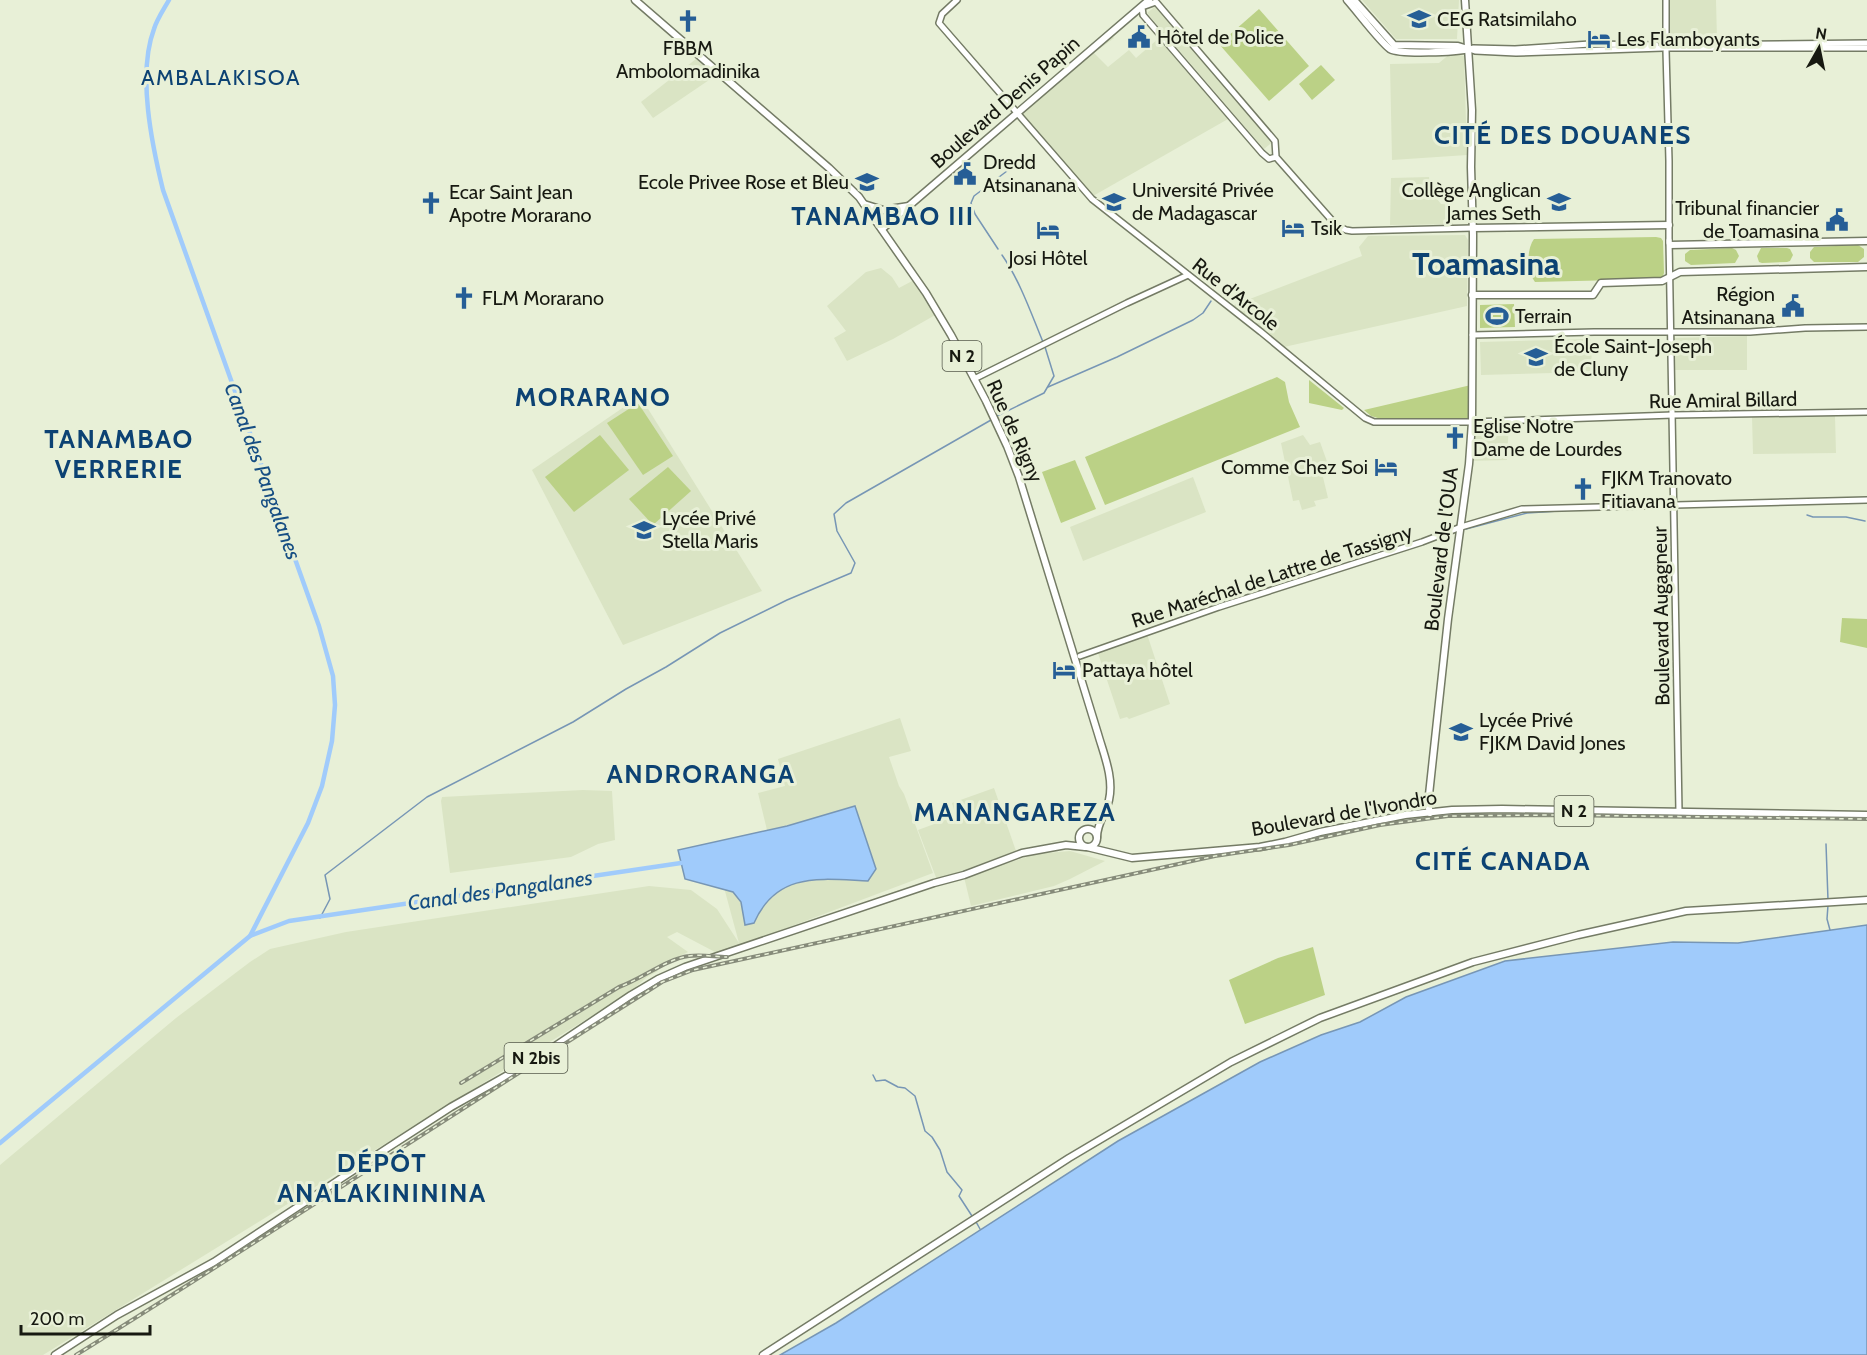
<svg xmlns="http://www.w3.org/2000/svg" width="1867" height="1355" font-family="Cabin,sans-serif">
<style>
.built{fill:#dae4c4}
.green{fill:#bbd186}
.water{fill:#a0cbfb;stroke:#7796b5;stroke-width:1.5}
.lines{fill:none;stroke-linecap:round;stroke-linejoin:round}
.stream{stroke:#7796b5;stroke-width:1.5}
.canal{stroke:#a0cbfb;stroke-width:4.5}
.minor-casing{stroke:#747b65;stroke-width:8}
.major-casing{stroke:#747b65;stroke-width:9}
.minor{stroke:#fff;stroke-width:5}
.major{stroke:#fff;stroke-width:6}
.rail-casing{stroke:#868b7a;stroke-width:4}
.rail{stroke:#e8f0d7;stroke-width:1.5;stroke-dasharray:4.5;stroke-linecap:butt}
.labels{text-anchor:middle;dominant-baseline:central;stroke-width:6;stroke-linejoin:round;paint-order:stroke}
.shield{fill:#e8f0d7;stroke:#565a4c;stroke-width:1.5}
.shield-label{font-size:18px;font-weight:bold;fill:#171911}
.poi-label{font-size:20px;fill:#171911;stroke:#e8f0d7;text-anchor:start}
.street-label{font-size:20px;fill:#171911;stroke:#e8f0d7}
.water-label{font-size:21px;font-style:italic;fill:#164e83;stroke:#e8f0d7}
.quarter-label{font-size:22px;letter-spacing:1.5px;fill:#0c4273;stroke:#e8f0d7}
.district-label{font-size:26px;font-weight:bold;letter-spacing:1.5px;fill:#0c4273;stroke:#e8f0d7}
.town-label{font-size:32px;font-weight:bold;fill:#0c4273;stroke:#e8f0d7}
</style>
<rect width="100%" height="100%" fill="#e8f0d7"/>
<g class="built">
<polygon points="1362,0 1459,0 1457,39 1396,39"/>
<polygon points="1666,0 1716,0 1717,39 1667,40"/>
<polygon points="1157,5 1274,141 1264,149 1147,13"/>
<polygon points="1110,34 1114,38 1094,53 1108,67 1129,50 1136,58 1158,39 1228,119 1093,196 1019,112"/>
<polygon points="1451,53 1464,56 1467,155 1392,160 1390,64 1439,63"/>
<polygon points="696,59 715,76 653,118 641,102"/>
<polygon points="1429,177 1430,190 1441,204 1452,205 1453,224 1390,225 1391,178"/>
<polygon points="1465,235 1468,240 1467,306 1284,347 1235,309 1234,305 1362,256 1359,247 1368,236"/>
<polygon points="881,268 892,277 899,288 914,280 937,314 893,339 847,361 834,338 846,331 827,306 866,272"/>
<polygon points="1747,336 1747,370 1673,370 1672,338"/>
<polygon points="1591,339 1592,372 1481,375 1480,342"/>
<polygon points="640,396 762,591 623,645 532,470"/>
<polygon points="1835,416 1836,453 1753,454 1752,417"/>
<polygon points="1509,422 1507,460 1467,461 1471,425"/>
<polygon points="1303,435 1310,445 1320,442 1330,470 1322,473 1328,498 1314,501 1316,506 1302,510 1299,500 1293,501 1281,443"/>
<polygon points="1193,477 1206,512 1083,561 1070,527"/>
<polygon points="1147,634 1170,704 1129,719 1127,717 1120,719 1097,650"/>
<polygon points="900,718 911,751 889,757 899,786 904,794 933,873 723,952 715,952 677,932 667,937 688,952 657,968 658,971 647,977 629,993 43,1355 0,1355 0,1165 176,1018 250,962 270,949 346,932 649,886 691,890 717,909 739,943 712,843 767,830 758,793 785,786 778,759"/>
<polygon points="994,788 1016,851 937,880 918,830 956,816 952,803"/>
<polygon points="583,790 612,791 615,840 598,844 571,857 450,873 441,801 442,797"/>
<polygon points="1070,851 1105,861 1070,879 1054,886 971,906 964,877 1036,854"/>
</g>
<g class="green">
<polygon points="1259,9 1309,66 1269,101 1219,44"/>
<polygon points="1321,65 1335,80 1312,100 1299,84"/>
<path d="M1656 237 1661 238 1663 241 1664 273 1663 276 1659 279 1535 282C1527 272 1526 250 1534 239Z"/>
<polygon points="1858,245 1864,249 1864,257 1858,262 1814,262 1810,258 1810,252 1814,247"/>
<polygon points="1732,248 1736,250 1739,256 1735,263 1691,265 1685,261 1685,254 1690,250"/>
<polygon points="1761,248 1787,248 1790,249 1793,255 1790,261 1787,262 1762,263 1759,262 1757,256"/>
<polygon points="1514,304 1515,327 1480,328 1480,305"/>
<polygon points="1277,377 1285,382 1289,402 1300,427 1105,505 1085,457"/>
<polygon points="1309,380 1344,408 1342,410 1309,403"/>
<polygon points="1471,385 1468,418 1381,419 1371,416 1364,410"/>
<polygon points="638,403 673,456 643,475 607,423"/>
<polygon points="600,435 629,470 574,512 545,477"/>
<polygon points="1075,460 1096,509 1061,523 1042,472"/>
<polygon points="668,467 691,491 653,525 629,499"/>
<polygon points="1842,618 1867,619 1867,648 1840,642"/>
<polygon points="1313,947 1325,995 1245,1024 1229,980 1278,958"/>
</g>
<g class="water">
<path d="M855 806 876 869 868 881C821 879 777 871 754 923L745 925 741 902 733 892 685 879 678 850 787 826Z"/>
<polygon points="1867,925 1867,1355 780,1355 836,1323 1118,1141 1260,1062 1321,1035 1360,1022 1406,997 1505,961 1673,942 1738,943"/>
</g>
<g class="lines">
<g class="stream">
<polyline points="998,249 975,214 971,203 974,196 1007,171"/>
<path d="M1002 255C1020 281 1031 313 1043 342"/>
<polyline points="1048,387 1117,357 1193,320 1203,313 1211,301"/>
<polyline points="997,416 1044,393 1054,376 1045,347"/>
<polyline points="1807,515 1813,517 1846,517 1865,521"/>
<polyline points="1466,529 1527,513 1558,511"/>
<polyline points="1826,844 1828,900"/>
<polyline points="1828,905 1827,919 1830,930"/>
<polyline points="320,918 330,899 325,875 427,797 573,722 626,689 666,667 720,633 787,600 851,573 855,563 837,531 834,514 846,503 991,420"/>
<polyline points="873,1075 876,1081 885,1080 898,1087 905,1088 915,1096 925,1131 932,1137 940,1150 947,1172 962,1190 959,1196 972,1216"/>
<polyline points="975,1220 980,1229"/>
</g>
<g class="canal">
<path d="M169 0C164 9 157 19 154 29 137 74 152 145 163 190L319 626 333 676 335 705 332 741 322 786 308 823 250 936"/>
<polyline points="0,1143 250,936 289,921 681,863"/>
</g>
<g class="minor-casing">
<g id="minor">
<polyline points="957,0 942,14 939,23 1092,199 1261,332 1365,418 1374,422 1472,422 1673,415 1867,412"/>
<polyline points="1666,43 1666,0"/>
<polyline points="1677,45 1867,43"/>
<polyline points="1473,48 1515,49 1590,44 1656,45"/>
<polyline points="1668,48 1867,48"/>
<polyline points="1469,49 1475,51 1516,53 1663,48"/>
<polyline points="1666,50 1669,161 1669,243"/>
<polyline points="1276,157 1269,159 1262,153 1143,15 1142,7 1156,2 1275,141 1276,157 1336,225 1346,230 1352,231 1473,228"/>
<polyline points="1669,240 1679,812"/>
<polyline points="1472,335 1594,332 1750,332 1805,328 1867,327"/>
<polyline points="974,379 1127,303 1188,275"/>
<polyline points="1080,656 1219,607 1422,542 1461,527 1522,509 1867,500"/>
</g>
</g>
<g class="major-casing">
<g id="major">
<path d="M635 0 829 168 859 197 926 293 951 335 986 401 1007 446 1019 477 1098 734C1104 755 1114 778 1109 800 1106 813 1097 823 1097 837"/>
<path d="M1347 0C1357 11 1380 42 1390 49 1401 55 1456 52 1469 49"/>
<polyline points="1354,0 1394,45 1458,46 1468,49"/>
<polyline points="864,204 883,210 909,206"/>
<polyline points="1473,228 1669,225"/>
<polyline points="882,229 1149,0"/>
<polyline points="1670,245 1867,241"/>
<polyline points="1472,295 1593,295 1601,283 1662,281 1680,272 1867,267"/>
<polyline points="1430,813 1428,804 1448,619 1469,464 1472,422 1473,235 1471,167 1472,110 1465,0"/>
<circle cx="1088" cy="838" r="9"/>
<polyline points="1087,847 1132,858 1260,847 1285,842 1320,832 1405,815 1452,810 1502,809 1867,815"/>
<polyline points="55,1355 117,1315 214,1262 389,1147 451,1107 536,1059 631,995 658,979 685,967 934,883 964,875 1022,853 1066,845 1085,847"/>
<polyline points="763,1355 1069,1158 1231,1062 1320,1018 1473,962 1578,935 1686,911 1867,900"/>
</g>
</g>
<use href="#minor" class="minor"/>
<use href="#major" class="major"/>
<g class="rail-casing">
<g id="rail">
<path d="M461 1083 619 987C642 979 666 959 689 956 702 954 715 957 727 957"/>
<path d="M76 1355C268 1236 457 1111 648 991L662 982 693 970 1215 856 1289 845 1380 825 1448 816 1553 815 1867 819"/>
</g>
</g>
<use href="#rail" class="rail"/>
</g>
<defs>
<g id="school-bare" transform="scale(1.8)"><path d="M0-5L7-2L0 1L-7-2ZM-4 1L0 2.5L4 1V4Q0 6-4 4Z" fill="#265e96" stroke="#e8f0d7" stroke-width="2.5" paint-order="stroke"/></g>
<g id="church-bare" transform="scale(1.8)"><path d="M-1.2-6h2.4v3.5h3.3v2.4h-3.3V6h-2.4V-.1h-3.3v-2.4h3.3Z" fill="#265e96" stroke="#e8f0d7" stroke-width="2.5" paint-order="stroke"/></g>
<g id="civic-bare" transform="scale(1.8)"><path d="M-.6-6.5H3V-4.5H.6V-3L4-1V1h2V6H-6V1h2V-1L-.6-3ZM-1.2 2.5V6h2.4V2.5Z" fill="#265e96" stroke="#e8f0d7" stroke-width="2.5" paint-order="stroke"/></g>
<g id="hotel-bare" transform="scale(1.8)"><path d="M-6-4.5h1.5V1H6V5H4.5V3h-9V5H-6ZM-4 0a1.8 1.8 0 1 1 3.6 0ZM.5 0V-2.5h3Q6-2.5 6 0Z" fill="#265e96" stroke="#e8f0d7" stroke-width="2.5" paint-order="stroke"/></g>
<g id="university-bare" transform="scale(1.8)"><path d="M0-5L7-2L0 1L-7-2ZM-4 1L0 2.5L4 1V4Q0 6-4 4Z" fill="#265e96" stroke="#e8f0d7" stroke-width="2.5" paint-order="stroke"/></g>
<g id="stadium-bare" transform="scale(1.8)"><path d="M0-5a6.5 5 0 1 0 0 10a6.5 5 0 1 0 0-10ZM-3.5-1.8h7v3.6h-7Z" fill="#265e96" stroke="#e8f0d7" stroke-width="2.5" paint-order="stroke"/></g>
</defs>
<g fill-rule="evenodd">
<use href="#school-bare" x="1419" y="19"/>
<use href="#church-bare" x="688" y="21"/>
<use href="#civic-bare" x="1139" y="37"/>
<use href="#hotel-bare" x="1599" y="39"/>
<use href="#civic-bare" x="965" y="174"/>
<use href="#school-bare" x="867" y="182"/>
<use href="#university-bare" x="1114" y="202"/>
<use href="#school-bare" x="1559" y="202"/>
<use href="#church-bare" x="431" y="203"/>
<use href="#civic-bare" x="1837" y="220"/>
<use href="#hotel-bare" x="1293" y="228"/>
<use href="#hotel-bare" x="1048" y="230"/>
<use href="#church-bare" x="464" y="298"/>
<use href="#civic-bare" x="1793" y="306"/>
<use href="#stadium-bare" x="1497" y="316"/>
<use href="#school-bare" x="1536" y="357"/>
<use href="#church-bare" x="1455" y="438"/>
<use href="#hotel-bare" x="1386" y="467"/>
<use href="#church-bare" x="1583" y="489"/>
<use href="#school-bare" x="644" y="530"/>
<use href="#hotel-bare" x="1064" y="670"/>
<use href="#school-bare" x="1461" y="732"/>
</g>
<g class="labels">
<g class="shield">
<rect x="942.5" y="341" width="39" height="30" rx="4.5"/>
<rect x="1554.5" y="796" width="39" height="30" rx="4.5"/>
<rect x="504.5" y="1043" width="63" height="30" rx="4.5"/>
</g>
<g class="shield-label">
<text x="962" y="356">N 2</text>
<text x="1574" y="811">N 2</text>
<text x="536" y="1058">N 2bis</text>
</g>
<g class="poi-label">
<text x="1437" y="19">CEG Ratsimilaho</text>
<text x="1157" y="37">Hôtel de Police</text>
<text x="1617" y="39">Les Flamboyants</text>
<text x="688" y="48" text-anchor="middle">FBBM<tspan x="688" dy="23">Ambolomadinika</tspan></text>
<text x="983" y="162">Dredd<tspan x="983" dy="23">Atsinanana</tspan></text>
<text x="849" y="182" text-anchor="end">Ecole Privee Rose et Bleu</text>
<text x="1132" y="190">Université Privée<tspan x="1132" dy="23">de Madagascar</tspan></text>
<text x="1541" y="190" text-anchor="end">Collège Anglican<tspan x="1541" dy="23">James Seth</tspan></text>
<text x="449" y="192">Ecar Saint Jean<tspan x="449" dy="23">Apotre Morarano</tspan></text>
<text x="1819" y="208" text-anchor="end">Tribunal financier<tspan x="1819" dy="23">de Toamasina</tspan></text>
<text x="1311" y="228">Tsik</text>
<text x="1048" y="258" text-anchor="middle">Josi Hôtel</text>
<text x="1775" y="294" text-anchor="end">Région<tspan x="1775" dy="23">Atsinanana</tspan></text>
<text x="482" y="298">FLM Morarano</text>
<text x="1515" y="316">Terrain</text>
<text x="1554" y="346">École Saint-Joseph<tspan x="1554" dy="23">de Cluny</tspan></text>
<text x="1473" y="426">Eglise Notre<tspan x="1473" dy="23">Dame de Lourdes</tspan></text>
<text x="1368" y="467" text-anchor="end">Comme Chez Soi</text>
<text x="1601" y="478">FJKM Tranovato<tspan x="1601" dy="23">Fitiavana</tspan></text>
<text x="662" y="518">Lycée Privé<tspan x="662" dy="23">Stella Maris</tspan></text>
<text x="1082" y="670">Pattaya hôtel</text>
<text x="1479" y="720">Lycée Privé<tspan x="1479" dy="23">FJKM David Jones</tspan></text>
</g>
<g class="street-label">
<text transform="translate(1005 102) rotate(-41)">Boulevard Denis Papin</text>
<text transform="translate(1236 294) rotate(38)">Rue d'Arcole</text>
<text transform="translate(1723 400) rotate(-1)">Rue Amiral Billard</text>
<text transform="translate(1015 431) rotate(66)">Rue de Rigny</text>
<text transform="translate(1441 549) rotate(-83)">Boulevard de l'OUA</text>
<text transform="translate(1272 576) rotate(-18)">Rue Maréchal de Lattre de Tassigny</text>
<text transform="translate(1661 616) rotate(-91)">Boulevard Augagneur</text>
<text transform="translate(1344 813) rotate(-10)">Boulevard de l'Ivondro</text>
</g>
<g class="water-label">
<text transform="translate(263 471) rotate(70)">Canal des Pangalanes</text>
<text transform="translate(500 890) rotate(-8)">Canal des Pangalanes</text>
</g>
<g class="quarter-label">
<text x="221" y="77">AMBALAKISOA</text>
</g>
<g class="district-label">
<text x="1563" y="135">CITÉ DES DOUANES</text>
<text x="883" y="216">TANAMBAO III</text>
<text x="593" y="397">MORARANO</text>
<text x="119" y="439">TANAMBAO<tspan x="119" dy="30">VERRERIE</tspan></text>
<text x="701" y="774">ANDRORANGA</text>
<text x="1015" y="812">MANANGAREZA</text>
<text x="1503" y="861">CITÉ CANADA</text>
<text x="382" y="1163">DÉPÔT<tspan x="382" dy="30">ANALAKINININA</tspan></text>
</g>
<g class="town-label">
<text x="1486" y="263">Toamasina</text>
</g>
</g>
<g transform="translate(1819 48) rotate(9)" stroke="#e8f0d7" stroke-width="4.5" paint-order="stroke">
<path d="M0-4.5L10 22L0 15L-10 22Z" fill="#171911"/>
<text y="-9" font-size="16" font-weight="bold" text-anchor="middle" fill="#171911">N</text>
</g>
<path d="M21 1325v9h129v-9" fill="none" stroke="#171911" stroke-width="3"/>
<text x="30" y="1325" font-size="18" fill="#171911" stroke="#e8f0d7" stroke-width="4.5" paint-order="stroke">200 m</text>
</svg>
